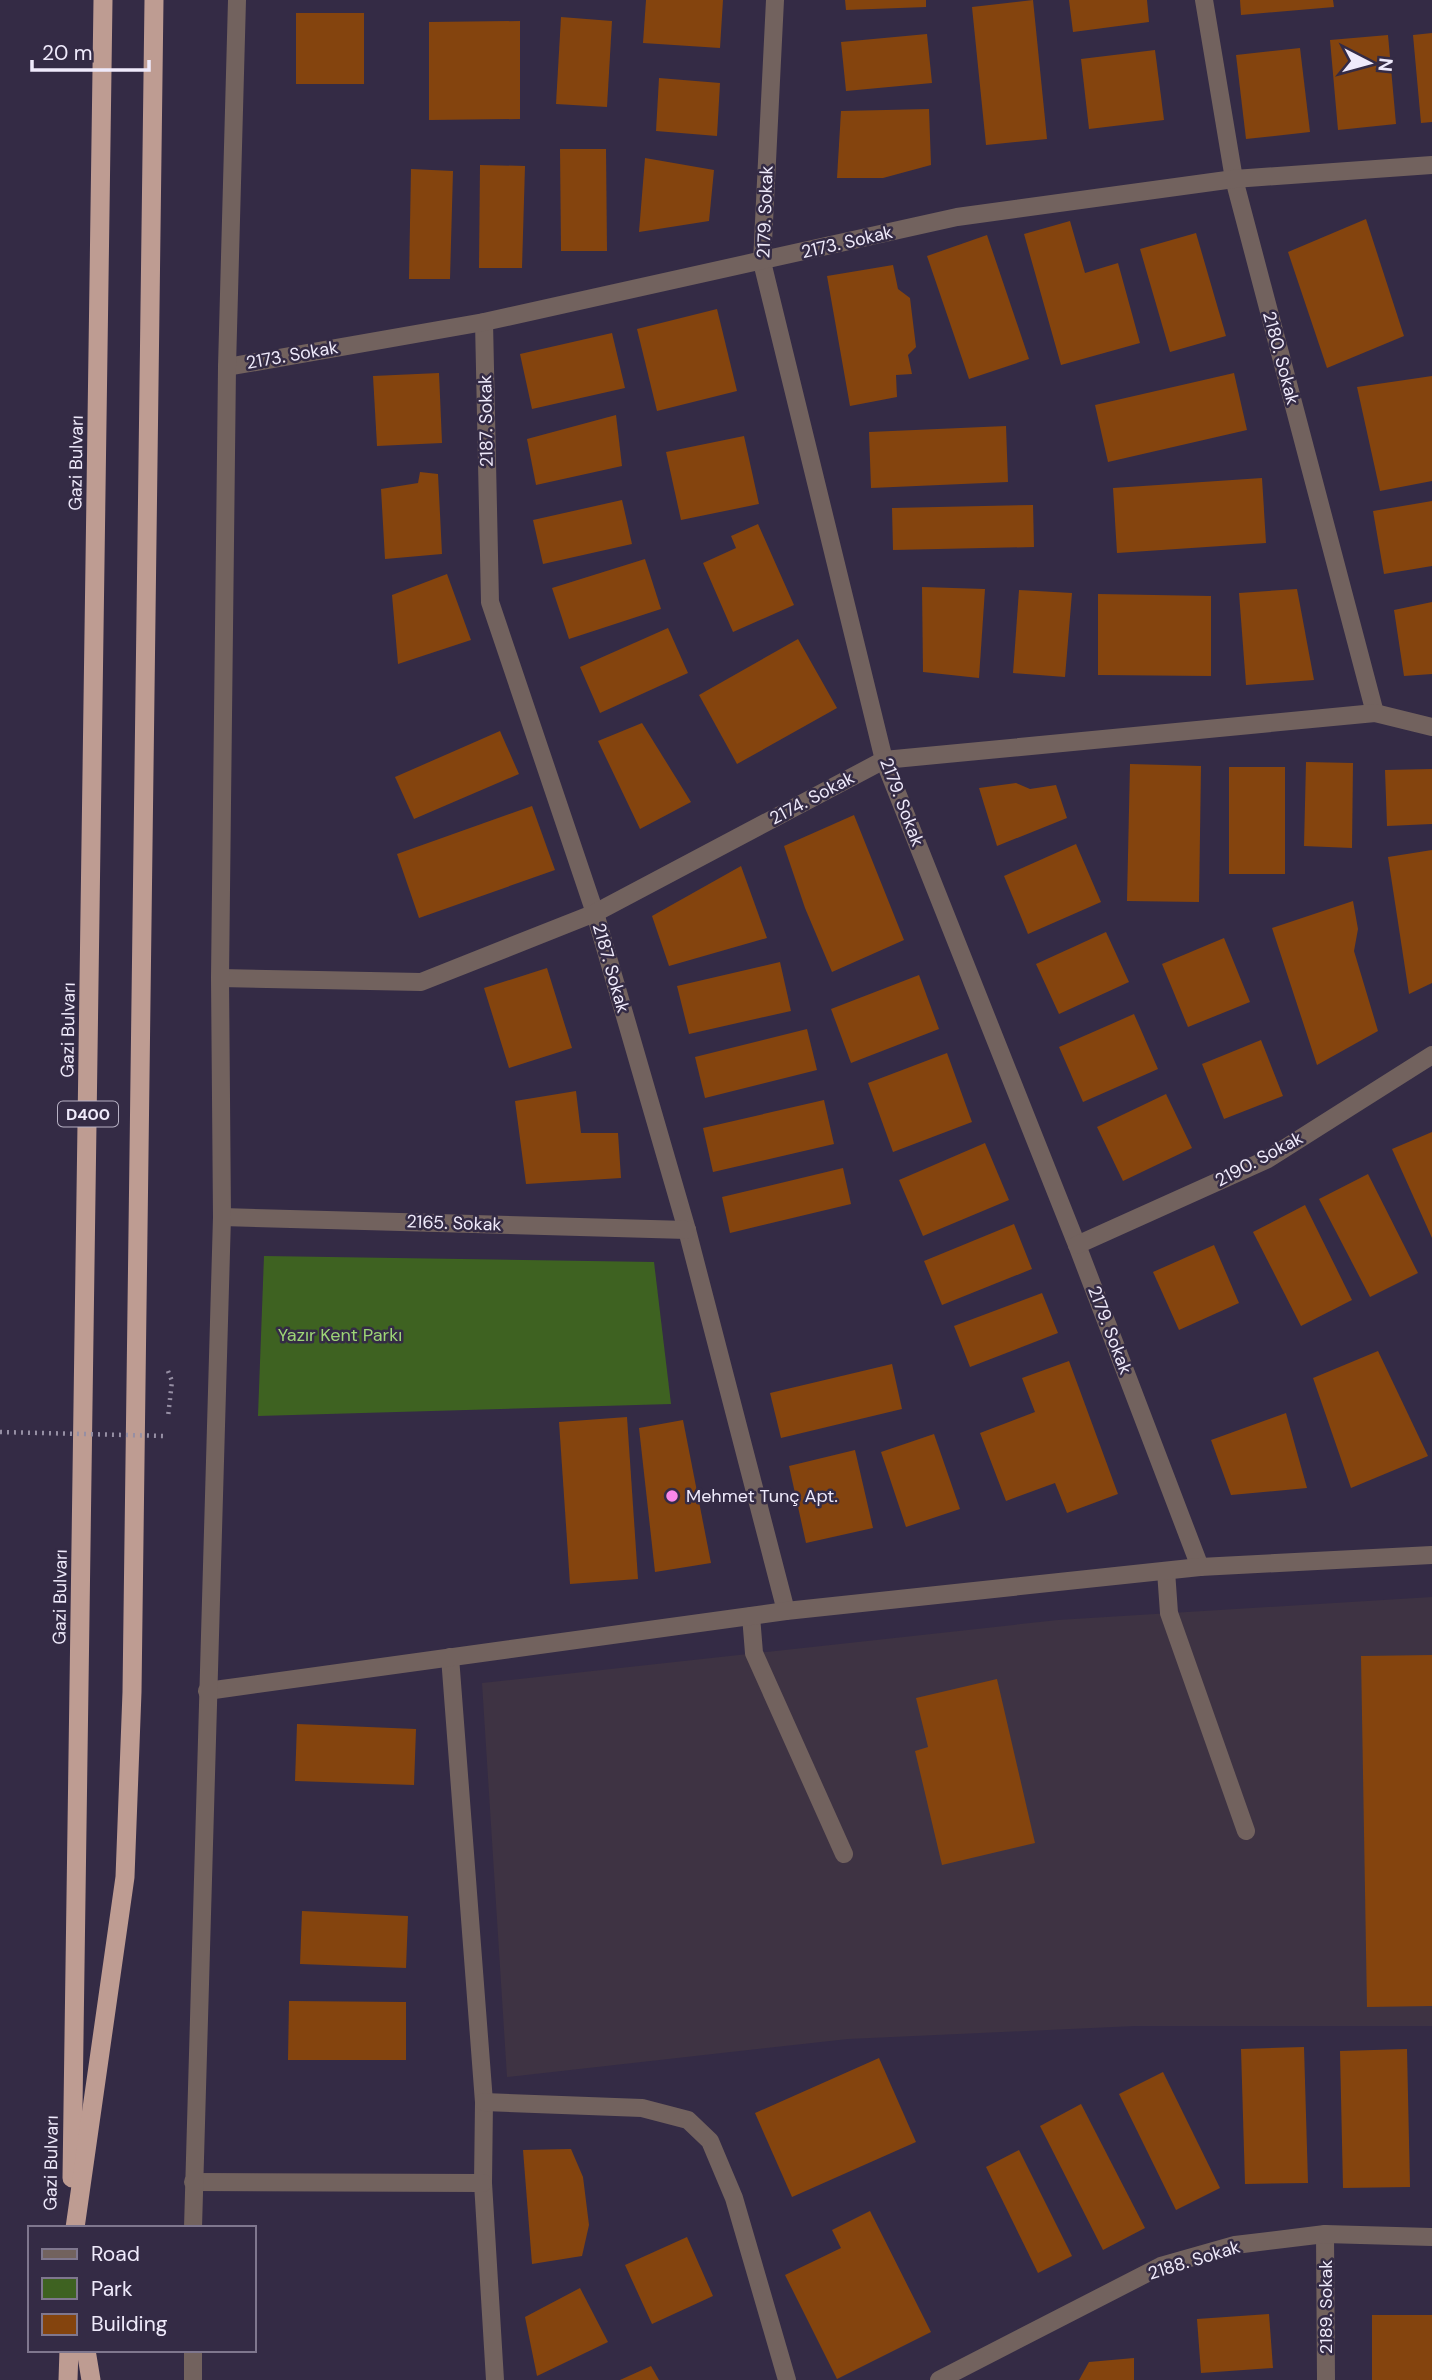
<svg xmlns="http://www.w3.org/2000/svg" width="1432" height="2380" font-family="'DM Sans',sans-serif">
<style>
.education{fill:#3e3343}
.green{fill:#3e6221}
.building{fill:#84440e}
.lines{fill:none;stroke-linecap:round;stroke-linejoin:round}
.path{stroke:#968fa4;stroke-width:4.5;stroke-dasharray:2 5;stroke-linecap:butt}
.service{stroke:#72625e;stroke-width:18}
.minor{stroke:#72625e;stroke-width:18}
.trunk{stroke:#be9c92;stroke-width:19}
.path-bridge{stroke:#968fa4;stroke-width:4.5;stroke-dasharray:2 5;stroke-linecap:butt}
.poi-dot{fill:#f987e9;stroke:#342b45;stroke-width:2.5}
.labels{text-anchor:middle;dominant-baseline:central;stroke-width:5;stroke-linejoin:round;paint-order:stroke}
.shield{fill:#342b45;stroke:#b7b1c4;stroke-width:2}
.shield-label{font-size:16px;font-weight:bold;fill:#efeafb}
.street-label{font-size:18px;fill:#efeafb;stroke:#342b45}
.park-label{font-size:18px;fill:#9dd576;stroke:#342b45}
.poi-label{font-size:18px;fill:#efeafb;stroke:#342b45;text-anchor:start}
</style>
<rect width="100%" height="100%" fill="#342b45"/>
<polygon class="education" points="1432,1597 1432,2026 1135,2026 848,2039 507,2077 482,1683 1058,1620"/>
<polygon class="green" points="264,1256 654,1262 671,1404 258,1416"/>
<g class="building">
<polygon points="646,0 723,0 720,48 643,43"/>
<polygon points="845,0 926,0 926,7 846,10"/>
<polygon points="1033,0 1047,139 986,145 972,7"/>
<polygon points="1069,0 1147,0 1149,22 1073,32"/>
<polygon points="1240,0 1333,0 1334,7 1241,15"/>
<rect x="296" y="13" width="68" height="71"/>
<polygon points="561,17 612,21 607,107 556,104"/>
<polygon points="520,21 520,119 429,120 429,22"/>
<polygon points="1432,33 1432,122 1421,123 1413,35"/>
<polygon points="927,34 932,83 846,91 841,42"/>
<polygon points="1388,35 1396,124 1338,130 1330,40"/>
<polygon points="1300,48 1310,132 1246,139 1236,55"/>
<polygon points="1155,50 1164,120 1089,129 1081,59"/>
<polygon points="659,78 720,83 717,136 656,131"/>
<polygon points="929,109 931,165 883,178 837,178 841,111"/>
<polygon points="560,149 606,149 607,251 561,251"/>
<polygon points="645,158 714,170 709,221 639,232"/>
<polygon points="480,165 525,166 522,268 479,268"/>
<polygon points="411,169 453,171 450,279 409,279"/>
<polygon points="1366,219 1404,336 1327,368 1288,252"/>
<polygon points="1070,221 1085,273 1118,263 1140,343 1061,365 1024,234"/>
<polygon points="1196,233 1226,336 1170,352 1140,249"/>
<polygon points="987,235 1029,359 969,379 927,256"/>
<polygon points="893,265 898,289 910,298 916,347 908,355 912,374 896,375 897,397 850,406 827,276"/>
<polygon points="717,309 737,391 657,411 637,329"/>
<polygon points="612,333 625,388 532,409 520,354"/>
<polygon points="439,373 442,443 377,446 373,376"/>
<polygon points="1234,373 1247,430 1108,462 1095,405"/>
<polygon points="1432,376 1432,481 1380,491 1357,387"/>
<polygon points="616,415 622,466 536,485 527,439"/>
<polygon points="1006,426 1008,482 871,488 869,432"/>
<polygon points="744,436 759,504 681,520 666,452"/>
<polygon points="420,472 438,474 442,554 385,559 381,489 418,483"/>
<polygon points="1262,478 1266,543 1117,553 1113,488"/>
<polygon points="622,500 632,544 543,564 533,520"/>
<polygon points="1432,501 1432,566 1384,574 1373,511"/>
<polygon points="1033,505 1034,547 893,550 892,508"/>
<polygon points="758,524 794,605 733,632 703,563 736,548 731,536"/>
<polygon points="645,559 661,609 569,639 552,588"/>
<polygon points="447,574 471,640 398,664 392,595"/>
<polygon points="922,587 985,589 979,678 923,672"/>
<polygon points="1297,589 1314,680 1246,685 1239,593"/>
<polygon points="1019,590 1072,593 1065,677 1013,673"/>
<polygon points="1098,594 1211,596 1211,676 1098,675"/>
<polygon points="1432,602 1432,674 1404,676 1394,610"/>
<polygon points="668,628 688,673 600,713 580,667"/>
<polygon points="798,639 837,708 737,764 699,695"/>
<polygon points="642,723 691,802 640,829 598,741"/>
<polygon points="500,731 519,774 414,819 395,777"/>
<polygon points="1306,762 1353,763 1352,848 1304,846"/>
<polygon points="1130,764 1201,766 1199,902 1127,901"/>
<rect x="1229" y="767" width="56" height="107"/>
<polygon points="1432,769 1432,824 1387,826 1385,770"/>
<polygon points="1016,783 1030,789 1056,785 1067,818 997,846 979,788"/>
<polygon points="532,806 555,870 419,918 397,854"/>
<polygon points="854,815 904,940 832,972 805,908 784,846"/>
<polygon points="1076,844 1101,902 1028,934 1004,876"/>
<polygon points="1432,850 1432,983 1409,994 1388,857"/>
<polygon points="741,866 767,938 669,966 652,916"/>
<polygon points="1353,901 1358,929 1354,951 1378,1031 1317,1065 1272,928"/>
<polygon points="1106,932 1129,982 1059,1014 1036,964"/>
<polygon points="1224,938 1250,1002 1188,1027 1162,964"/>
<polygon points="780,962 791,1011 689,1034 677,986"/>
<polygon points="547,968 572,1048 509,1068 484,988"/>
<polygon points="919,975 939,1029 851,1063 831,1009"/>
<polygon points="1134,1014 1158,1069 1083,1102 1059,1047"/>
<polygon points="807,1029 817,1070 705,1098 695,1057"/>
<polygon points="1261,1040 1283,1096 1224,1119 1202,1064"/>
<polygon points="947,1053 972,1122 893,1152 868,1083"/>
<polygon points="576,1091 581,1133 618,1133 621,1178 526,1184 515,1101"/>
<polygon points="1166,1094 1192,1148 1123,1181 1097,1127"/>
<polygon points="824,1100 834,1144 713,1172 703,1128"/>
<polygon points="1432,1132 1432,1238 1392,1149"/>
<polygon points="985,1143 1009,1200 923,1236 899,1180"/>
<polygon points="843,1168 851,1204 730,1233 722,1197"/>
<polygon points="1368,1174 1418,1273 1370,1297 1319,1199"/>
<polygon points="1305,1205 1352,1300 1301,1326 1253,1232"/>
<polygon points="1014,1224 1032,1269 942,1305 924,1261"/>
<polygon points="1214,1245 1239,1303 1179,1330 1153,1272"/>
<polygon points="1042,1293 1058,1333 970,1367 954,1326"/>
<polygon points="1378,1351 1428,1456 1351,1488 1313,1378"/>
<polygon points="1069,1361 1118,1494 1067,1513 1055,1483 1006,1501 980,1433 1035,1412 1022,1378"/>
<polygon points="892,1364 902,1409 781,1438 770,1393"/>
<polygon points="1286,1413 1307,1488 1231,1495 1211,1440"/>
<polygon points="627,1417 638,1579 570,1584 559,1422"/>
<polygon points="683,1420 711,1563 655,1572 639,1428"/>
<polygon points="934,1434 960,1509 906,1527 881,1452"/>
<polygon points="855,1450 873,1528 806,1543 789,1466"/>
<polygon points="1432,1655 1432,2006 1367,2007 1361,1656"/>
<polygon points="997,1679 1035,1843 942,1865 915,1751 928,1747 916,1698"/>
<polygon points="297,1724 416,1729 414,1785 295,1781"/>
<polygon points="302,1911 408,1916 406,1968 300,1964"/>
<polygon points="289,2001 406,2002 406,2060 288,2060"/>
<polygon points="1304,2047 1308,2183 1245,2184 1241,2049"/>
<polygon points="1407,2049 1410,2187 1343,2188 1340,2051"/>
<polygon points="879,2058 916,2142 792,2197 755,2113"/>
<polygon points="1163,2072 1220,2188 1176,2210 1119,2094"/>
<polygon points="1081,2104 1145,2228 1103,2250 1040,2126"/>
<polygon points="571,2149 583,2177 589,2225 582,2256 532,2264 523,2150"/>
<polygon points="1019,2150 1072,2256 1038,2273 986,2167"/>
<polygon points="870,2211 931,2332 837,2379 785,2275 841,2248 832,2230"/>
<polygon points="687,2237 713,2296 652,2324 625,2265"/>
<polygon points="580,2288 608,2342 537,2376 525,2317"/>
<polygon points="1269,2314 1273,2368 1201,2373 1197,2319"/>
<rect x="1372" y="2315" width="60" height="65"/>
<polygon points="1134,2358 1134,2380 1079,2380 1089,2362"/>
<polygon points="651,2366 659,2380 620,2380"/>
</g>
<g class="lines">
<polyline class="path" points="168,1371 172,1381 168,1417"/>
<g class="service">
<polyline points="1166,1571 1169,1613 1246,1831"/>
<polyline points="751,1616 754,1653 844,1854"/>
</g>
<g class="minor">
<polyline points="775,0 762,262 884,760 1077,1245 1200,1567"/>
<polyline points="1204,0 1234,179 1375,713"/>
<polyline points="484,322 490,602 595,913 687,1230 786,1611"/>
<polyline points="227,367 484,322 957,217 1234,179 1432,165"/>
<polyline points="220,978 421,982 595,913 884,760 1375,713 1432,727"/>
<polyline points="222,1217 687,1230"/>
<polyline points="1077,1245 1268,1159 1432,1055"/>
<polyline points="450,1657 484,2102 483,2183 495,2380"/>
<polyline points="207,1691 786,1611 1200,1567 1432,1555"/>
<polyline points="484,2102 642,2108 688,2120 710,2141 734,2198 787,2380"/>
<polyline points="193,2182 483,2183"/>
<polyline points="193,2228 222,1217 220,978 227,367 237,0"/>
<polyline points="1325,2234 1326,2380"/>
<polyline points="193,2380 193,2350"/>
<polyline points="939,2380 1161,2266 1235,2245 1325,2234 1432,2237"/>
</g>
<g class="trunk">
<polyline points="72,2178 103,0"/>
<polyline points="75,2228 125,1877 132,1692 154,0"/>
<polyline points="86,2350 91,2380"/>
<polyline points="68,2380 69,2350"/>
</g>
<polyline class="path-bridge" points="0,1432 166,1436"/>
</g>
<circle class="poi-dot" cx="672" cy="1496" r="7"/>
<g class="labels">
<rect class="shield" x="58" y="1101.5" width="60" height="25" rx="5"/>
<g class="shield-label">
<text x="88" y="1114">D400</text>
</g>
<g class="street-label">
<text transform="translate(765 212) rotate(-88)">2179. Sokak</text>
<text transform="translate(847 242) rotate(-13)">2173. Sokak</text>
<text transform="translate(292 355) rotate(-10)">2173. Sokak</text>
<text transform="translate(1281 358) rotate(75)">2180. Sokak</text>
<text transform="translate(486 421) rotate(-91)">2187. Sokak</text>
<text transform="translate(76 463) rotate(-89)">Gazi Bulvarı</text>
<text transform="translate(812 798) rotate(-28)">2174. Sokak</text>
<text transform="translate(902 802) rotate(69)">2179. Sokak</text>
<text transform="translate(611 968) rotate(74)">2187. Sokak</text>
<text transform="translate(68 1030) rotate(-89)">Gazi Bulvarı</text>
<text transform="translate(1259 1159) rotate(-28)">2190. Sokak</text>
<text transform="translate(454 1223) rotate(2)">2165. Sokak</text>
<text transform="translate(1110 1330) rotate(69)">2179. Sokak</text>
<text transform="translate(60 1597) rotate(-89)">Gazi Bulvarı</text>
<text transform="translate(51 2163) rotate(-89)">Gazi Bulvarı</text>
<text transform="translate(1194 2260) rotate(-17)">2188. Sokak</text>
<text transform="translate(1326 2307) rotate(-90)">2189. Sokak</text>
</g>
<g class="park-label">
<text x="340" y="1335">Yazır Kent Parkı</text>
</g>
<g class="poi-label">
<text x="686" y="1496">Mehmet Tunç Apt.</text>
</g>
</g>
<rect x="28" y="2226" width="228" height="126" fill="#342b45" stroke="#7f778e" stroke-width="2"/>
<rect x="42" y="2249" width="35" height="10" fill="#72625e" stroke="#7f778e" stroke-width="2"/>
<text x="91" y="2261" font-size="21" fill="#efeafb">Road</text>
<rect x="42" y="2278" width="35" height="21" fill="#3e6221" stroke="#7f778e" stroke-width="2"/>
<text x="91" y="2296" font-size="21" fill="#efeafb">Park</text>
<rect x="42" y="2314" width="35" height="21" fill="#84440e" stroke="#7f778e" stroke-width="2"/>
<text x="91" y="2331" font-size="21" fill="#efeafb">Building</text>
<g transform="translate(1369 63) rotate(96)" stroke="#342b45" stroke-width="5" paint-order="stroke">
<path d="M0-5L12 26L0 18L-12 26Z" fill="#efeafb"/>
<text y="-10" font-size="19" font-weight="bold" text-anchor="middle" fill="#efeafb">N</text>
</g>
<path d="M32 60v10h117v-10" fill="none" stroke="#efeafb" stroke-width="3.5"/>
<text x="42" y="60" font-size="21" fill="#efeafb" stroke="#342b45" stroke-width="5" paint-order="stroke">20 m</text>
</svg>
